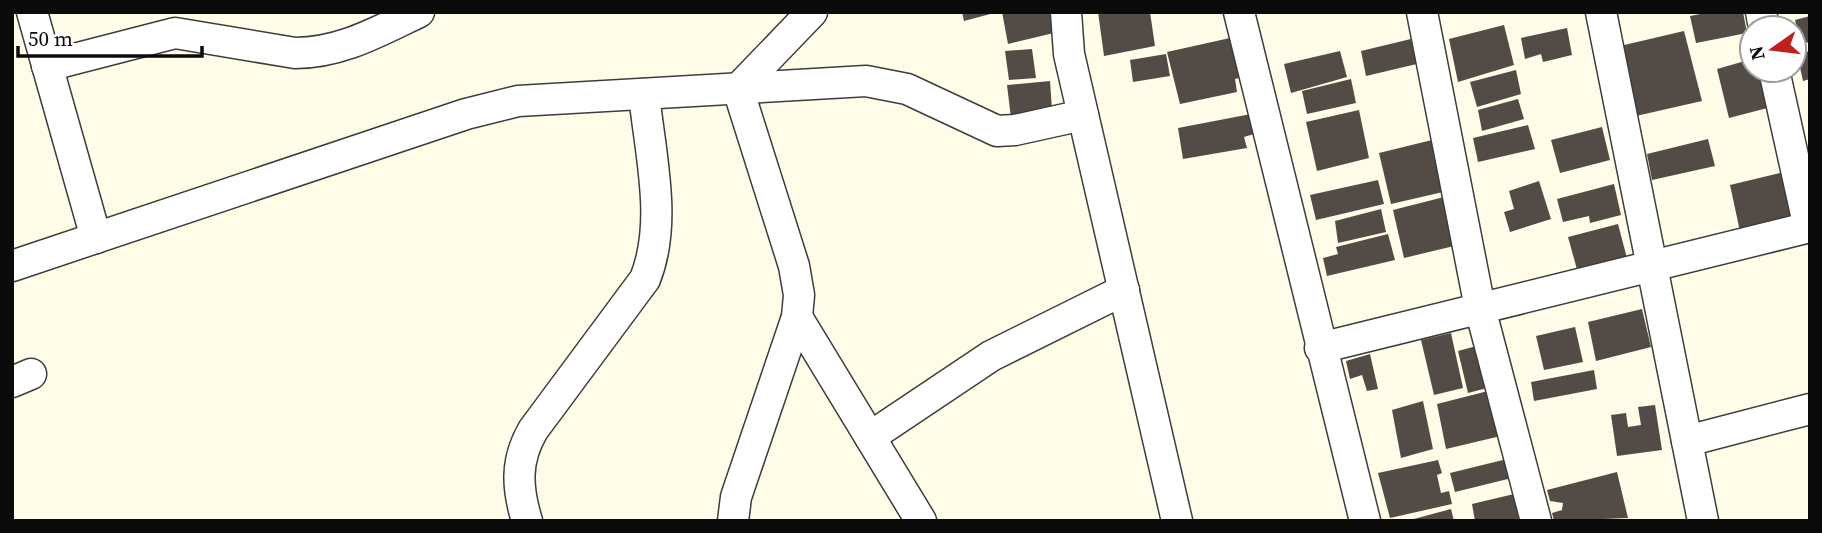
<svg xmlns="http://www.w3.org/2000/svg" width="1822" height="533" font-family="'Source Serif 4',serif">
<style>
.building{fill:#534c46}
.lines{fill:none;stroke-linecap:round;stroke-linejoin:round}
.minor-casing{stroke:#3d3d3d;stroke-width:33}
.minor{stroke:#fff;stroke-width:30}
</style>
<rect width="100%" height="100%" fill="#fffce7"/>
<g class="building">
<polygon points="962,12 994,12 994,13 964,21"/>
<polygon points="1002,12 1054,12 1058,32 1008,44"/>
<polygon points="1098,12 1150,12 1155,46 1104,56"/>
<polygon points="1711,12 1743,12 1747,33 1696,43 1690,16"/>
<polygon points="1810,16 1810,42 1801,44 1795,20"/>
<polygon points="1504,25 1514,65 1458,82 1449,39"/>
<polygon points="1567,28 1572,55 1543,62 1541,54 1525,59 1521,38"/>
<polygon points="1684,31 1702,101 1636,116 1620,46"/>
<polygon points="1239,36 1246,76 1235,79 1237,92 1180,104 1167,52"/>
<polygon points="1415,38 1421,63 1366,76 1361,51"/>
<polygon points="1032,49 1036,78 1009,80 1005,51"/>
<polygon points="1340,51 1347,77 1291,93 1284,64"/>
<polygon points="1810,51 1810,79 1803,81 1797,54"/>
<polygon points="1166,54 1170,76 1133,82 1130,60"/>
<polygon points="1752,59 1752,70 1771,70 1779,105 1729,118 1717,69"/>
<polygon points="1516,70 1521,94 1477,107 1470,82"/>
<polygon points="1351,79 1356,103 1307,114 1302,91"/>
<polygon points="1050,81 1052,110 1023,112 1023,118 1011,118 1007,85"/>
<polygon points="1518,99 1524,119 1482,131 1478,110"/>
<polygon points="1359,110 1369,158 1317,171 1306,122"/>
<polygon points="1251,114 1254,134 1244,137 1247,148 1183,159 1178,128"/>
<polygon points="1528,125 1535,149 1478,162 1473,138"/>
<polygon points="1602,127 1610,160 1560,173 1551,140"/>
<polygon points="1708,139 1715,166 1652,180 1647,154"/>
<polygon points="1432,140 1443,192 1391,204 1379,153"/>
<polygon points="1784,172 1795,222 1741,236 1730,185"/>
<polygon points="1378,180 1384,204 1316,220 1310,195"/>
<polygon points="1539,181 1551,219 1510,232 1504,212 1514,209 1509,191"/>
<polygon points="1614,184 1621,215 1590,223 1589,216 1563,222 1557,199"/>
<polygon points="1444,197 1454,246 1404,258 1393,210"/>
<polygon points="1381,209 1386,232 1338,243 1335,221"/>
<polygon points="1618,224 1628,262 1578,273 1568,237"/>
<polygon points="1388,234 1395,260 1327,276 1323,258 1338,254 1336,247"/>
<polygon points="1642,309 1651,347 1596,361 1588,322"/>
<polygon points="1575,327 1583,362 1544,370 1536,336"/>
<polygon points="1451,333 1463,388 1434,395 1421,340"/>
<polygon points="1484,344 1495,386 1468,393 1458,351"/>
<polygon points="1370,354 1378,389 1367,391 1362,375 1350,379 1346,361"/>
<polygon points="1594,370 1597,389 1534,401 1531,382"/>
<polygon points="1492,390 1505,435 1446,449 1437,404"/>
<polygon points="1423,401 1433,449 1401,458 1392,410"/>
<polygon points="1655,405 1662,450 1617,456 1611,415 1626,413 1628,427 1641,425 1638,407"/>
<polygon points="1507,459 1512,478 1455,492 1450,473"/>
<polygon points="1438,460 1442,473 1437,475 1441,493 1449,491 1452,504 1390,518 1378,473"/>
<polygon points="1617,472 1628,518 1554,521 1552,513 1562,510 1563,503 1550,501 1547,490"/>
<polygon points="1514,494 1520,521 1475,521 1472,504"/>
<polygon points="1451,509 1454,521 1410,521 1410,520"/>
</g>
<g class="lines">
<g class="minor-casing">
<g id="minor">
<polyline points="32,12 96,238"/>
<polyline points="1066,12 1069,54 1177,521"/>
<polyline points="1239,12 1365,521"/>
<polyline points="1422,12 1480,308 1536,521"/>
<polyline points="1601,12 1703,521"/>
<polyline points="1761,12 1764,28"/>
<path d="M47 66 175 33 295 53C341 53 379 31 419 12"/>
<polyline points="1774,70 1809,228"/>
<polyline points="12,266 466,114 518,101 866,81 907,89 997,131 1015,130 1083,115"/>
<polyline points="797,317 921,521"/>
<polyline points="1320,348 1810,227"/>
<polyline points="12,382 31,374"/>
<polyline points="870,437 991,356 1124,290"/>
<polyline points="1687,441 1810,409"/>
<path d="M527 521C517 488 515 461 533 430L645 279C668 222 650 154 644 94"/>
<polyline points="733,521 736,497 797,317 799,295 794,266 738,89 812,12"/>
</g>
</g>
<use href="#minor" class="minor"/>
</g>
<rect width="1822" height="533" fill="none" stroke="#0a0a0a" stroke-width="28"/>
<g transform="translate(1773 49) rotate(256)"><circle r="33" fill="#ffffff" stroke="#9d9d9d" stroke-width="2"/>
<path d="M0-5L12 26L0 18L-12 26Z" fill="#c01f1c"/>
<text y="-10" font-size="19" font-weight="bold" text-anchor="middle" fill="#0a0a0a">N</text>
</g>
<path d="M18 46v10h184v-10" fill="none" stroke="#0a0a0a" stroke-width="3.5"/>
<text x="28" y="46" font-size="21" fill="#0a0a0a" stroke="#ffffff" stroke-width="5" paint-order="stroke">50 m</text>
</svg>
